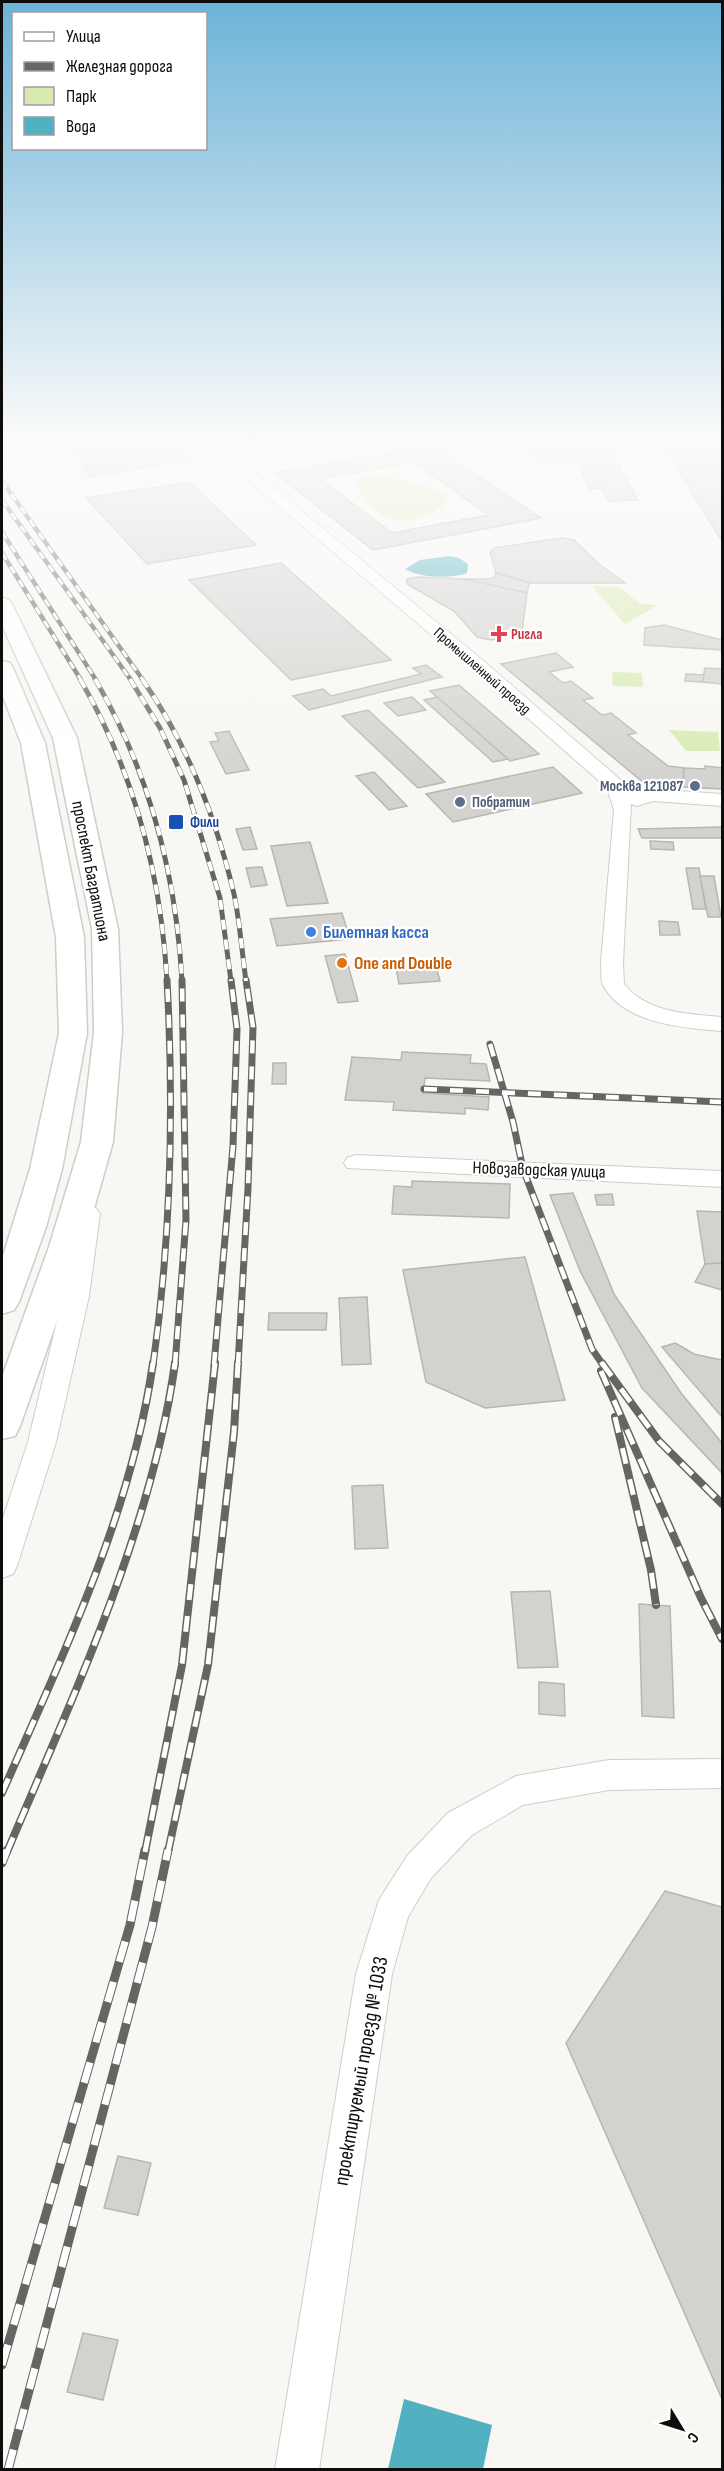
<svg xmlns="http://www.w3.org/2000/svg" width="724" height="2471" font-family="'Sofia Sans Condensed',sans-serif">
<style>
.green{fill:#d7ebb0}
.water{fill:#52b1c1}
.building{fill:#d4d2cf;stroke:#b8b6b2;stroke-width:1.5;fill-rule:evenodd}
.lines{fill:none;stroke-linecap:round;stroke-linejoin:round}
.minor-casing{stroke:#cfcdc9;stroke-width:2}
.major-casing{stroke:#cfcdc9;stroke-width:3}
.minor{fill:#fff;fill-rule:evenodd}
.major{fill:#fff;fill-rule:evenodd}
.rail-far4-casing{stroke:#666563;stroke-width:4.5}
.rail-far3-casing{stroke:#666563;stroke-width:5}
.rail-far2-casing{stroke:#666563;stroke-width:7}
.rail-far1-casing{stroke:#666563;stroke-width:8}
.rail-casing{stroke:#666563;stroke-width:9}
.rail-far4{stroke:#fff;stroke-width:3;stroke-dasharray:8;stroke-linecap:butt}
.rail-far3{stroke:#fff;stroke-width:4;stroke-dasharray:10;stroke-linecap:butt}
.rail-far2{stroke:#fff;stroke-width:4.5;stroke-dasharray:13;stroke-linecap:butt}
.rail-far1{stroke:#fff;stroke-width:5;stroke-dasharray:16;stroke-linecap:butt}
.rail{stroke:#fff;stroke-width:7;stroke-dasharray:21;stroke-linecap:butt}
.health-dot{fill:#e0444e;stroke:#fff;stroke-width:2}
.service-dot{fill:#5c6f8a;stroke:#fff;stroke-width:2}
.transit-dot{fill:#1a4fb4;stroke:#fff;stroke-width:2}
.shop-dot{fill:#3f7fe0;stroke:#fff;stroke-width:2}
.food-dot{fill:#e8710a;stroke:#fff;stroke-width:2}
.labels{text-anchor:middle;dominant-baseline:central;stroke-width:4.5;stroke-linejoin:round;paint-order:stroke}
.far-health-label{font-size:15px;font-weight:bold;fill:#be3a42;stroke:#fff;text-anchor:start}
.far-street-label{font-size:15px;fill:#0d0d0c;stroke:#fff}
.far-service-label{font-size:15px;font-weight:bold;fill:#4e5e75;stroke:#fff;text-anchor:end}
.far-transit-label{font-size:15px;font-weight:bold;fill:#164399;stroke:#fff;text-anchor:start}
.street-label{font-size:18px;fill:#0d0d0c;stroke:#fff}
.shop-label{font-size:18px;font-weight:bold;fill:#366cbe;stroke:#fff;text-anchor:start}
.food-label{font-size:18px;font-weight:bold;fill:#c56008;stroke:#fff;text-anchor:start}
.near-street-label{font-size:21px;fill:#0d0d0c;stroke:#fff}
</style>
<rect width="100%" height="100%" fill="#f9f7f3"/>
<g class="green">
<path d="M382 475 424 485 446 495 448 501C434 517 401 526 382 515 375 511 370 504 365 498 361 492 357 489 357 481L364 477Z"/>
<polygon points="592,586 619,587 640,604 658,605 625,624"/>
<polygon points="612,672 642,673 643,687 613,686"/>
<polygon points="669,730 718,732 720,751 686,751"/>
</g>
<g class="water">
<path d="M450 556 459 558 468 564 467 573C451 579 419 578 405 569L420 560Z"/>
<polygon points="404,2399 492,2425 483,2469 388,2469"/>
</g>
<g class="building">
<polygon points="144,442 162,442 172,451 85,465 73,453"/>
<polygon points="523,442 605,442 607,446 663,444 666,450 612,452 638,500 609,501 602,488 590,489 578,463 549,464 536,460 533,454 528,454"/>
<polygon points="662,442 722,442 722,541 666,450"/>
<path d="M433 446 541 518 373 550 275 473ZM413 462 489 515 392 533 320 479Z"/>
<polygon points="180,451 190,459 91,477 81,468"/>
<polygon points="189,482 256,545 147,564 86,498"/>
<polygon points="561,538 574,540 600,565 625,583 532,583 496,573 490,552 494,548"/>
<polygon points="281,563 391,660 291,680 189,580"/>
<polygon points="496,573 513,578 532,583 529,584 527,593 464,579 489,579 495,577"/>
<polygon points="418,577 464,579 527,593 522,631 512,636 491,640 477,637 454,611 407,584 407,579"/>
<polygon points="664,625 722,640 722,650 644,645 645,628"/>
<polygon points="556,653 573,667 549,672 563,683 571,681 593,698 583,700 602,715 611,713 636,733 628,735 668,766 684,768 683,787 645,784 501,664"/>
<polygon points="426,665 442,677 309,710 293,696 323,689 331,696 421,674 413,668"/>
<polygon points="705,668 722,669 722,684 702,682"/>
<polygon points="686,674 704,675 702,682 685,681"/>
<polygon points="459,685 539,754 510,761 430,691"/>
<polygon points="412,697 426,710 398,716 384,703"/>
<polygon points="437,697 508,759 493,762 424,700"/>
<polygon points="368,710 445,782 418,788 342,716"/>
<polygon points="229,731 249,770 226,774 210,742 219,741 215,733"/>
<polygon points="705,766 722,768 722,789 683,787 684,768 705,769"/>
<polygon points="553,767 582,793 453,822 426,794"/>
<polygon points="374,772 407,806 389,810 356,776"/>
<polygon points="250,827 257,849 243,850 236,829"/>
<polygon points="722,827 722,838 642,838 638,829"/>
<polygon points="650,841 673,842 674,850 651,849"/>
<polygon points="310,842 328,903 287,906 271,846"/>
<polygon points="262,867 267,885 251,887 246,868"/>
<polygon points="686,868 699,868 706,909 693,909"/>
<polygon points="700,876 714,876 721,917 708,917"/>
<polygon points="342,913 350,939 277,946 270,919"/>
<polygon points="659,921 678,922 680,935 660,935"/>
<polygon points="345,954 358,1001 338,1003 325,956"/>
<polygon points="436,966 440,981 399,984 396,968"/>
<polygon points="402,1052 471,1055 470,1063 486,1064 490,1081 425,1078 423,1093 489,1097 488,1110 465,1108 465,1114 393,1110 394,1102 345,1100 352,1057 401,1060"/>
<polygon points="273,1063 286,1063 286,1084 272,1084"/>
<polygon points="412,1181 510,1184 509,1218 392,1214 394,1186 412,1187"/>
<polygon points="573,1193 614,1294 681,1393 722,1443 722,1473 642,1388 580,1271 550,1195"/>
<polygon points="612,1194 614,1205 597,1205 595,1195"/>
<polygon points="697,1211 722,1212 722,1263 705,1264"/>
<polygon points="525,1257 565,1400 485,1408 426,1382 403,1270"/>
<polygon points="722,1263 722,1290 695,1282 705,1264"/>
<polygon points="367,1297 371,1364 342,1365 339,1298"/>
<polygon points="269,1313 327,1313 326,1330 268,1330"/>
<polygon points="675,1343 694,1354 722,1360 722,1417 662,1347"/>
<polygon points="383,1485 388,1548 355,1549 352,1486"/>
<polygon points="550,1591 558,1667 518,1668 511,1592"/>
<polygon points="639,1604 670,1606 674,1718 642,1716"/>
<polygon points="539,1682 564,1684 565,1716 539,1714"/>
<polygon points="665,1891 722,1907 722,2399 566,2043"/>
<polygon points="118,2156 151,2163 138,2215 104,2208"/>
<polygon points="83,2333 118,2340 103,2400 67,2392"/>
</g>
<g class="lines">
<g class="minor-casing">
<g id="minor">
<path d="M203 442H218L485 662 623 782 651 789 722 794V806L653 801 637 806 631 804 623 962 624 984C647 1013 689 1014 722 1017V1031C685 1028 623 1024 603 985 600 979 602 969 601 962L614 810 607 788 473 670Z"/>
<polygon points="356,1155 722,1171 722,1187 347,1168 344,1163 347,1158"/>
<polygon points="87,1206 96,1208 100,1214 89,1296 56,1442 17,1566 13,1574 2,1578 2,1521 28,1442 63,1296 74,1214 78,1208"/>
<polygon points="609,1760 722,1759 722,1788 609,1790 523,1805 472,1835 431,1878 408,1917 392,1974 319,2470 275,2470 356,1974 379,1900 407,1856 448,1813 516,1776"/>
</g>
</g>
<g class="major-casing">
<g id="major">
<polygon points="2,598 9,600 12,604 77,738 118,929 122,1032 113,1142 83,1247 20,1426 15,1436 2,1439 2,1377 49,1247 81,1142 94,1032 92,929 53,738 2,625"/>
<polygon points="2,661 10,663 13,668 45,743 84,937 87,1033 62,1169 46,1227 19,1302 14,1310 2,1314 2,1259 30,1169 59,1033 56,937 21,743 2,694"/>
</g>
</g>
<use href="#minor" class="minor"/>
<use href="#major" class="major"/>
<g class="rail-far4-casing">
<g id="rail-far4">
<polyline points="2,481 143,680"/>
<polyline points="2,500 131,680"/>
<polyline points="2,532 96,680"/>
<polyline points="2,553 81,680"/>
</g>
</g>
<g class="rail-far3-casing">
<g id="rail-far3">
<path d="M80 679C134 772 161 874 167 981"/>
<path d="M95 679C150 773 176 873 182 981"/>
<polyline points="130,679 160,728 184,780 220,898 231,981"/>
<path d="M142 679C187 743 216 818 234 894 240 923 242 953 246 981"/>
</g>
</g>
<g class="rail-far2-casing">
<g id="rail-far2">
<polyline points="490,1044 513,1122 523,1169 592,1349 603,1365"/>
<polyline points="424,1089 722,1102"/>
<path d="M153 1365C171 1239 174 1107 167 980"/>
<polyline points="175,1365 186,1220 182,980"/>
<polyline points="214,1365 233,1146 237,1029 231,980"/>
<polyline points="238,1365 248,1188 253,1027 246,980"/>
</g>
</g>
<g class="rail-far1-casing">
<g id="rail-far1">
<polyline points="602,1363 659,1441 722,1504"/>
<polyline points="601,1371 701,1598 722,1639"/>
<polyline points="615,1417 651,1570 656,1605"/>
<path d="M2 1793C63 1654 131 1515 153 1363"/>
<path d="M7 1852C72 1698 152 1530 175 1363"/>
<polyline points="145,1852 182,1665 215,1363"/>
<polyline points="168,1852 208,1665 234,1432 238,1363"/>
</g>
</g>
<g class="rail-casing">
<g id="rail">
<polyline points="2,1863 7,1850"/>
<polyline points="2,2365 130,1925 145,1850"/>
<polyline points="8,2470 152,1927 168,1850"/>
</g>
</g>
<use href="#rail-far4" class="rail-far4"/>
<use href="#rail-far3" class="rail-far3"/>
<use href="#rail-far2" class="rail-far2"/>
<use href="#rail-far1" class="rail-far1"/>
<use href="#rail" class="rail"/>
</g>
<linearGradient id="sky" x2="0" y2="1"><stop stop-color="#6cb3d8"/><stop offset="0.56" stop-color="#fcfbfa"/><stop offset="1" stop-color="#fcfbfa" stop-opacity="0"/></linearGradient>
<rect width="724" height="788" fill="url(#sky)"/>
<path class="health-dot" d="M496 625h6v6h6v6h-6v6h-6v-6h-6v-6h6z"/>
<g class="service-dot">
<circle cx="695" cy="786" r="6"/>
<circle cx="460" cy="802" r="6"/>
</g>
<rect class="transit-dot" x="168" y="814" width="16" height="16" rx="3"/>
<circle class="shop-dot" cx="311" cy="932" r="6"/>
<circle class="food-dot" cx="342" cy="963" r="6"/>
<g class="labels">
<g class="far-health-label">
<text x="511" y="634">Ригла</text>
</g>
<g class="far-street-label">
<text transform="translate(482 671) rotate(41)">Промышленный проезд</text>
</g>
<g class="far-service-label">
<text x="683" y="786">Москва 121087</text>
<text x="472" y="802" text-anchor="start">Побратим</text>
</g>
<g class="far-transit-label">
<text x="190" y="822">Фили</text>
</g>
<g class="street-label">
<text transform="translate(91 871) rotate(79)">проспект Багратиона</text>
<text transform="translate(539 1170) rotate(2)">Новозаводская улица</text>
</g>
<g class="shop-label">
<text x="323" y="932">Билетная касса</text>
</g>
<g class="food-label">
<text x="354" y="963">One and Double</text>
</g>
<g class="near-street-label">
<text transform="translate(361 2071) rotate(-80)">проектируемый проезд № 1033</text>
</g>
</g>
<rect width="724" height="2471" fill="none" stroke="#0d0d0c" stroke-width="6"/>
<rect x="12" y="12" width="195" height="138" fill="#ffffff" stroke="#9e9e9e" stroke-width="1.5"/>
<rect x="24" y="32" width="30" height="9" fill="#ffffff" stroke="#9e9e9e" stroke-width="1.5"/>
<text x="66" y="42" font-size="18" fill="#0d0d0c">Улица</text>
<rect x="24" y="62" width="30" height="9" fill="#666563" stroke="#9e9e9e" stroke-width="1.5"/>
<text x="66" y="72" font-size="18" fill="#0d0d0c">Железная дорога</text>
<rect x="24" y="87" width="30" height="18" fill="#d7ebb0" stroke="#9e9e9e" stroke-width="1.5"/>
<text x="66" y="102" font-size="18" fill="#0d0d0c">Парк</text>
<rect x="24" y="117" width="30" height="18" fill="#52b1c1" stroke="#9e9e9e" stroke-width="1.5"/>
<text x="66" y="132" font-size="18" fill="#0d0d0c">Вода</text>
<g transform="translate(682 2429) rotate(128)" stroke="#ffffff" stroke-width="4.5" paint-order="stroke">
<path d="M0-4.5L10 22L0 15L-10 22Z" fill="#0d0d0c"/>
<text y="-9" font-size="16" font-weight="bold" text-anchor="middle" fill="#0d0d0c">С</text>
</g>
</svg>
